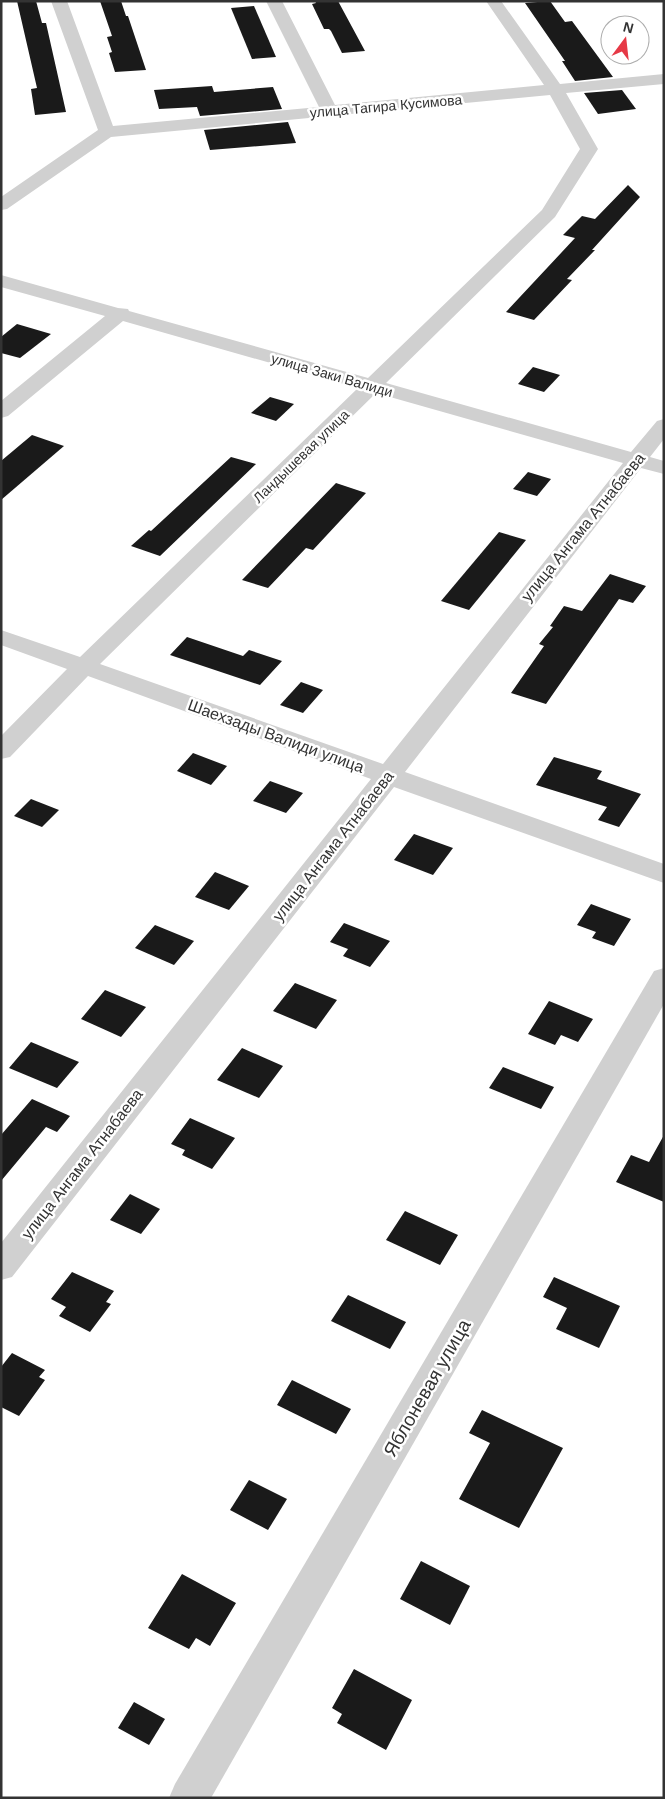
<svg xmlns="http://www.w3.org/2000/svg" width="665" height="1799" font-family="Helvetica,sans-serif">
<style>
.building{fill:#1a1a1a}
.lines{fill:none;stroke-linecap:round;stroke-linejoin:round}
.minor{fill:#d0d0d0;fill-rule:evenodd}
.labels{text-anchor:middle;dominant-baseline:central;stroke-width:5;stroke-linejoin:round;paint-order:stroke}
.far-street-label{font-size:14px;fill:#333;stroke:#fff}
.street-label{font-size:16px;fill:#333;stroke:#fff}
.near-street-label{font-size:19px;fill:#333;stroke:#fff}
</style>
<rect width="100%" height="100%" fill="#fff"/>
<g class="building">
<polygon points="17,1 36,1 42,23 46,23 66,112 35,115 31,89 37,88"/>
<polygon points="100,1 121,1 126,16 128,16 146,70 115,72 109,53 112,52 107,37 112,36"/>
<polygon points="315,1 338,1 365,51 342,53 331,31 329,29 324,29 312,4 316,3"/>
<polygon points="550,1 565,22 572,21 613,77 575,81 562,61 565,61 525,3"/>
<polygon points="254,6 276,57 252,59 231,8"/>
<polygon points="212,86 214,92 273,87 282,109 200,116 197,107 159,109 154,90"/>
<polygon points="622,90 636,109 598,114 584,93"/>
<polygon points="288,122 296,143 210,150 204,130"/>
<polygon points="628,185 640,197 592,250 595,250 567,279 572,280 534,320 506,312 575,238 563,235 582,216 595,219"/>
<polygon points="17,324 51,334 20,358 1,353 1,337"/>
<polygon points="533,367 560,375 544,392 518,384"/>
<polygon points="270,397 294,404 276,421 251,413"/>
<polygon points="32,435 64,446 1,500 1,461"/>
<polygon points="231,457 256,464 160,556 131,546 149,530 151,531"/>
<polygon points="528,472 551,479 537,496 513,489"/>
<polygon points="336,483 366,493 313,550 306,548 268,588 242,580"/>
<polygon points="499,532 526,540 469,610 441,601"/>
<polygon points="610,574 646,586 633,603 619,599 546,704 511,693 544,646 539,644 553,627 550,626 564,606 582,611"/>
<polygon points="187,637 243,656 249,650 282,661 260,685 170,655"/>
<polygon points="301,682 323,690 303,713 280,705"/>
<polygon points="193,753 227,766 211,785 177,771"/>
<polygon points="554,757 602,771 597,779 641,794 619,827 598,820 607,807 536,785"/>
<polygon points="270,781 303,793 286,813 253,801"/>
<polygon points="31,799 59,810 42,827 14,816"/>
<polygon points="414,834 453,848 433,875 394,860"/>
<polygon points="215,872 249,886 229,910 195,897"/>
<polygon points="591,904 631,919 614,946 592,938 596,932 577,925"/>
<polygon points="344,923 390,941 370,967 343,956 348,949 330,942"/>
<polygon points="155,925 194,941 174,965 135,948"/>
<polygon points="295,983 337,1000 316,1029 273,1011"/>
<polygon points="105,990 146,1007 121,1037 81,1019"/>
<polygon points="549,1001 593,1019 578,1042 561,1035 555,1045 528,1034"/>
<polygon points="31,1042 79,1062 57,1088 9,1068"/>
<polygon points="242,1048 283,1066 259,1098 217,1080"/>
<polygon points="503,1067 554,1087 541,1109 489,1088"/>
<polygon points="32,1099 70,1116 57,1132 46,1127 1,1181 1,1135"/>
<polygon points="190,1118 235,1138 212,1169 182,1155 185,1150 171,1144"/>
<polygon points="664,1135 664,1202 616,1182 631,1155 649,1162"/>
<polygon points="130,1194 160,1209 141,1234 110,1220"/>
<polygon points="405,1211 458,1235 440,1265 386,1240"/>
<polygon points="72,1272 114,1291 106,1302 111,1304 90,1332 59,1316 66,1307 51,1299"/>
<polygon points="554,1277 620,1306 599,1348 556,1329 567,1308 543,1297"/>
<polygon points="348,1295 406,1322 390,1349 331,1321"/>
<polygon points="12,1353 45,1370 39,1377 45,1380 19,1416 1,1407 1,1367"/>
<polygon points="292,1380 351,1409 336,1434 277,1405"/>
<polygon points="482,1410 563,1448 519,1528 459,1499 490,1443 469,1433"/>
<polygon points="249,1480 287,1499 268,1530 230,1510"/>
<polygon points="421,1561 470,1586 450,1625 400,1599"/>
<polygon points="182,1574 236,1603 210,1646 196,1638 189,1649 148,1628"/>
<polygon points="354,1669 412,1700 386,1750 337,1723 342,1714 332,1708"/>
<polygon points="134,1702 165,1719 149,1745 118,1728"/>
</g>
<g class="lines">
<g class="minor">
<path d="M51 1H67L113 126 319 107 266 1H282L335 105 544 85 486 1H501L560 84 664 74V84L566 93 598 149 555 217 386 383 631 452 657 421 664 419V439L650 457 664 461V474L641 468 405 772 664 864V883L394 787 12 1277 1 1280V1243L371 779 88 676 10 757 1 759V736L67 669 1 645V630L80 657 358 388 123 321 8 416 1 418V401L105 316 1 287V275L118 308 128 309 129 311 368 378 542 210 580 149 550 95 111 137 7 209 1 210V197L98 130ZM376 393 623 463 383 764 100 664Z"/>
<polygon points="664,968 664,1004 211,1798 169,1798 175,1784 654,971"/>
</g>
</g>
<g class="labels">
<g class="far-street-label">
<text transform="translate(386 106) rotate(-5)">улица Тагира Кусимова</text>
<text transform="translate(332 375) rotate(16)">улица Заки Валиди</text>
<text transform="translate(301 456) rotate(-44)">Ландышевая улица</text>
</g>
<g class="street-label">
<text transform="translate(583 527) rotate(-51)">улица Ангама Атнабаева</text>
<text transform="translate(276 736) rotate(20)">Шаехзады Валиди улица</text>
<text transform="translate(333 846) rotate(-52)">улица Ангама Атнабаева</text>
<text transform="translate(82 1164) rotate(-52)">улица Ангама Атнабаева</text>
</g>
<g class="near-street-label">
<text transform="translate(427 1388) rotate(-60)">Яблоневая улица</text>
</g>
</g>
<rect width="665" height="1799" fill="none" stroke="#333333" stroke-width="5"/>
<g transform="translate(625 40) rotate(15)"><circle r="24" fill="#ffffff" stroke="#adadad"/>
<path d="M0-4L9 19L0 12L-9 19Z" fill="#e63946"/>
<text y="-8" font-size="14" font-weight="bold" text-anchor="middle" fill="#333333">N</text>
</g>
</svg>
